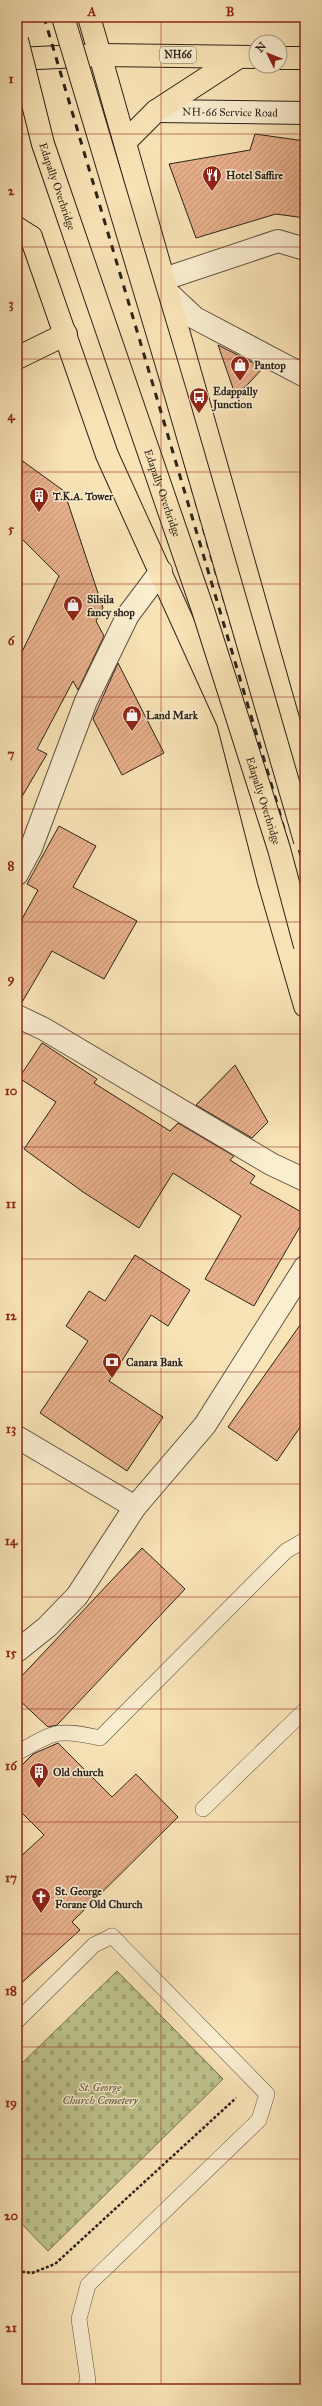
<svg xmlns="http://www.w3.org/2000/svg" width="322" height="2406" font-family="'IM FELL Great Primer',serif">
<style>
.cemetery{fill:url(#cemetery-stones);stroke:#747354}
.building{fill:url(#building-hatch);stroke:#2b231a}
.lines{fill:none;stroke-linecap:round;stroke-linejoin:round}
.lane-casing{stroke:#5e5341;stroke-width:16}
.street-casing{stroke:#5e5341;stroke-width:24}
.secondary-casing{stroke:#2b231a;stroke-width:24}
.primary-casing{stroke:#2b231a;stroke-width:24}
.highway-casing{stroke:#2b231a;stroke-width:24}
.path{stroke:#2b231a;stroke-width:2.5;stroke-dasharray:3 2;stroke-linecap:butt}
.lane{stroke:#faedd0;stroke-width:15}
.street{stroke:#faedd0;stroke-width:22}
.secondary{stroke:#faedd0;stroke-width:22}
.primary{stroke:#f8e3b6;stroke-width:22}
.highway{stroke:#f8e3b6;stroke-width:22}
.rail{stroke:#2b231a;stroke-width:3;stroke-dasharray:7 7;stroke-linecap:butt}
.primary-bridge-casing{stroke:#2b231a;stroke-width:24;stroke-linecap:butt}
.primary-bridge{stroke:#f8e3b6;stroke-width:22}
.grid{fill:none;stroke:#8f2418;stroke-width:1;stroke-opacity:0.55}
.labels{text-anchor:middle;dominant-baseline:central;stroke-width:3;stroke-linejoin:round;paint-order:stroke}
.shield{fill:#faedd0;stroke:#696051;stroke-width:1}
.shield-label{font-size:10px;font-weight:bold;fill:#2b231a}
.street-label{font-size:11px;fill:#2b231a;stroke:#faedd0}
.poi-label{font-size:11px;font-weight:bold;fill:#2b231a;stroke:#faedd0;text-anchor:start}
.park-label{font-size:11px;font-style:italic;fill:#57533c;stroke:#faedd0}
.neatline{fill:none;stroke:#8f2418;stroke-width:1.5}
.grid-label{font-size:13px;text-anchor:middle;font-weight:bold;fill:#8f2418}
</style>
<defs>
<pattern id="cemetery-stones" width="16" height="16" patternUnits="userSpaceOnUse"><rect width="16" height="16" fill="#bec38d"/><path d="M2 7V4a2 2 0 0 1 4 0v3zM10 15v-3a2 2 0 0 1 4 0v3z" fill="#a3a779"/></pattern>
<pattern id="building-hatch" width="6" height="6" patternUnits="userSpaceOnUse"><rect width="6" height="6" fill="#e7af8b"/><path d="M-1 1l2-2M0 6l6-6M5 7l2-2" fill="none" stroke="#c69677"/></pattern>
</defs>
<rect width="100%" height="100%" fill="#f8e3b6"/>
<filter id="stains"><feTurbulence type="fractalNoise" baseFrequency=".005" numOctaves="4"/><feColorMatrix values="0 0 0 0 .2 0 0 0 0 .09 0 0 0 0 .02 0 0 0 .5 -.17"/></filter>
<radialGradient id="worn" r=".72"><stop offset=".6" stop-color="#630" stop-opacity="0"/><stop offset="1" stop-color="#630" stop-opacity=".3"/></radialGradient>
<polygon class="cemetery" points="117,1971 223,2079 48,2251 17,2219 17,2068"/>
<g class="building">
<polygon points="255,134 305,141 305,218 276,214 196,238 169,164 250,150"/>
<polygon points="218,345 263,368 236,397"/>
<polygon points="17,457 64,491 103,608 96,621 104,636 78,690 73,681 37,749 47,754 17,805 17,662 59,576 17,534"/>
<polygon points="118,663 164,753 122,775 93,719"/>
<polygon points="59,826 96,846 73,887 137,921 104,979 52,951 21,1004 17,1004 17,928 38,890 27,884"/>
<polygon points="42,1043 97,1079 94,1083 170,1131 178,1123 234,1156 230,1160 255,1176 250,1183 305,1214 305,1218 254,1306 205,1279 241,1216 173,1173 139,1228 83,1192 24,1149 56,1102 19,1078"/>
<polygon points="235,1065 268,1122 252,1138 196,1105"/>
<polygon points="135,1255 190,1290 168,1326 151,1315 109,1381 163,1417 127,1471 40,1413 88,1341 66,1326 89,1291 105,1301"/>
<polygon points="305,1318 305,1420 277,1461 228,1427"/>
<polygon points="142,1548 185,1589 57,1725 48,1727 17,1698 17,1681"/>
<polygon points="58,1743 112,1797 136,1774 178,1817 72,1922 80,1930 17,1987 17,1860 44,1835 17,1808 17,1770 33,1754"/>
</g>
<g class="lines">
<g class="lane-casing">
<g id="lane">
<path d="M17 1753C54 1732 57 1728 100 1738L286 1551 305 1540"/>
<polyline points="203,1809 305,1710"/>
<polyline points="17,2021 94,1945 112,1936 267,2094 259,2120 88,2285 79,2319 88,2381 84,2389"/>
</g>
</g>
<g class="street-casing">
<g id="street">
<polyline points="305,249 278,241 167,278 165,290 195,318 305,376"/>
<polyline points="17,874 31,848 86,701 128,615 161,571"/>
<polyline points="17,1016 44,1029 271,1164 305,1180"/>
<polyline points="17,1437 135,1507"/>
<polyline points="17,1651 47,1627 77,1596 135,1507 205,1425 305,1267"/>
</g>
</g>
<g class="secondary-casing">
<g id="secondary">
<path id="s1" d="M156 111 305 113"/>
</g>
</g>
<g class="primary-casing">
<g id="primary">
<polyline points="100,55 305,779"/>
<polyline points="31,237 107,455 228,722 269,882 305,1006"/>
<polyline points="17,358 66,334"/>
</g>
</g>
<g class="highway-casing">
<g id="highway">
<polyline points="89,17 100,55"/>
<polyline points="280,58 305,58"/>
<polyline points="17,59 100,55 256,57"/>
<polyline points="125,142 156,111 239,57"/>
<polyline points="17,228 31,237"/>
</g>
</g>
<polyline class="path" points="17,2271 32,2273 55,2264 236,2098"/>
<use href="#lane" class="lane"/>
<use href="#street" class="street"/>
<use href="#secondary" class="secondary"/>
<use href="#primary" class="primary"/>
<use href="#highway" class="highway"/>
<g class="rail">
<polyline points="44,17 278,807 305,907"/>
<polyline points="55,17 139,298 213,563 305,869"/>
</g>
<g class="primary-bridge-casing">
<g id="primary-bridge">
<polyline points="63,17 178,402 305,841"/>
<path id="s2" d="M17 40 43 144 203 610 279 849 305 946"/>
</g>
</g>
<use href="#primary-bridge" class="primary-bridge"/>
</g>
<path class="grid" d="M161 17V2389M17 134H305M17 247H305M17 359H305M17 472H305M17 584H305M17 697H305M17 809H305M17 922H305M17 1034H305M17 1147H305M17 1259H305M17 1372H305M17 1484H305M17 1597H305M17 1709H305M17 1822H305M17 1934H305M17 2047H305M17 2159H305M17 2272H305"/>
<defs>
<g id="restaurant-pin" transform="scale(1)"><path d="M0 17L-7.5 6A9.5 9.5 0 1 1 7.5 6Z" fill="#8f2418" stroke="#faedd0"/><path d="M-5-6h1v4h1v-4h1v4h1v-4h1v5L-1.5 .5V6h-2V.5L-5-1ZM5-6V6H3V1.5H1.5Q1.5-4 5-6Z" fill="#fff"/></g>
<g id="shop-pin" transform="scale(1)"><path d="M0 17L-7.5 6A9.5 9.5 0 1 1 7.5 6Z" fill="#8f2418" stroke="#faedd0"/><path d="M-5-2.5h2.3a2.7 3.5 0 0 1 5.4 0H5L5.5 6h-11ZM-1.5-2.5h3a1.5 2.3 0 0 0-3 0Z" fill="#fff"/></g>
<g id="bus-pin" transform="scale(1)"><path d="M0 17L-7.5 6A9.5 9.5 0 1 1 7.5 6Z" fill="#8f2418" stroke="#faedd0"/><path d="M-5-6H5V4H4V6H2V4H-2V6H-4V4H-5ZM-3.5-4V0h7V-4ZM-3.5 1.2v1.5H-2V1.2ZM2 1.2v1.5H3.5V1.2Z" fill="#fff"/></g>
<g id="building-pin" transform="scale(1)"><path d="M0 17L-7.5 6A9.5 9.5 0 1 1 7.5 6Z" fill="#8f2418" stroke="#faedd0"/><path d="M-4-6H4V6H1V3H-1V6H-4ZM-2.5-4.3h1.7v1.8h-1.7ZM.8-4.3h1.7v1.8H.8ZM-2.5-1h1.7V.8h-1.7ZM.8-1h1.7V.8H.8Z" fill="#fff"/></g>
<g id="bank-pin" transform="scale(1)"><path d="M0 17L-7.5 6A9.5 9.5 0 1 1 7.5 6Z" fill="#8f2418" stroke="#faedd0"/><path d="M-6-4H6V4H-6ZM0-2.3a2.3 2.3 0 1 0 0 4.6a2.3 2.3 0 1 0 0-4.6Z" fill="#fff"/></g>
<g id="church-pin" transform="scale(1)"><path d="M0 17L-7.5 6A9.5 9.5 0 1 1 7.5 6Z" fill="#8f2418" stroke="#faedd0"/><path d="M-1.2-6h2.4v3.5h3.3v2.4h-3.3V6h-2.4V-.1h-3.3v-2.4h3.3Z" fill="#fff"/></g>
</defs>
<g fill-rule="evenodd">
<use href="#restaurant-pin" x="212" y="175"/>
<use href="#shop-pin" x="240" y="365"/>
<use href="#bus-pin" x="199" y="397"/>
<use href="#building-pin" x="39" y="496"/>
<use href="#shop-pin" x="73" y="605"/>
<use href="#shop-pin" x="132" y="715"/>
<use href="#bank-pin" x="112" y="1362"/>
<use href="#building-pin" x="39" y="1772"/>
<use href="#church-pin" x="41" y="1897"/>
</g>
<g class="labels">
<rect class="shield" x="160" y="47" width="36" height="16" rx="3"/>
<g class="shield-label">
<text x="178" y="55">NH66</text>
</g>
<g class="street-label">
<text stroke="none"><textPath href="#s1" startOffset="74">NH-66 Service Road</textPath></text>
<text stroke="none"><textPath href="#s2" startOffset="152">Edapally Overbridge</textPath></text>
<text stroke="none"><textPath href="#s2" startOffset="476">Edapally Overbridge</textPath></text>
<text stroke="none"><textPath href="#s2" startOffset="800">Edapally Overbridge</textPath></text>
</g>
<g class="poi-label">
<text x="226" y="175">Hotel Saffire</text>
<text x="254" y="365">Pantop</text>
<text x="213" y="391">Edappally<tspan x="213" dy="13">Junction</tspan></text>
<text x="53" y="496">T.K.A. Tower</text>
<text x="87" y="599">Silsila<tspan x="87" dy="13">fancy shop</tspan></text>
<text x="146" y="715">Land Mark</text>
<text x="126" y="1362">Canara Bank</text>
<text x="53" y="1772">Old church</text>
<text x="55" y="1891">St. George<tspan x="55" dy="13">Forane Old Church</tspan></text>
</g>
<g class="park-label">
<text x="100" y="2087">St. George<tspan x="100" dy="13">Church Cemetery</tspan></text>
</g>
</g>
<rect width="322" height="2406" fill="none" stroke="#f8e3b6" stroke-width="44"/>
<g transform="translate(268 54) rotate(313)"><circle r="19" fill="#faedd0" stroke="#a79c87"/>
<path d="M0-3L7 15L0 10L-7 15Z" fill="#8f2418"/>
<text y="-6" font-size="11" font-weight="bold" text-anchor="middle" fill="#2b231a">N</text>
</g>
<rect x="22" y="22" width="278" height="2362" class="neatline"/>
<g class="grid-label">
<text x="92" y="16">A</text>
<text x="230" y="16">B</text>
<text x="11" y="83">1</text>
<text x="11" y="195">2</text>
<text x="11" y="308">3</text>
<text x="11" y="420">4</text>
<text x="11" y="533">5</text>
<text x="11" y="645">6</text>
<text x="11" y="758">7</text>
<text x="11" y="870">8</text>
<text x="11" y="983">9</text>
<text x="11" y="1095">10</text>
<text x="11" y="1208">11</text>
<text x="11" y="1320">12</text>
<text x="11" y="1433">13</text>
<text x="11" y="1545">14</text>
<text x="11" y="1657">15</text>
<text x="11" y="1770">16</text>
<text x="11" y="1882">17</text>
<text x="11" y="1995">18</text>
<text x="11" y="2107">19</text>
<text x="11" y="2220">20</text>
<text x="11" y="2332">21</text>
</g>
<rect width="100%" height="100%" filter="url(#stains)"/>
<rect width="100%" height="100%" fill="url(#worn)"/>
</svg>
